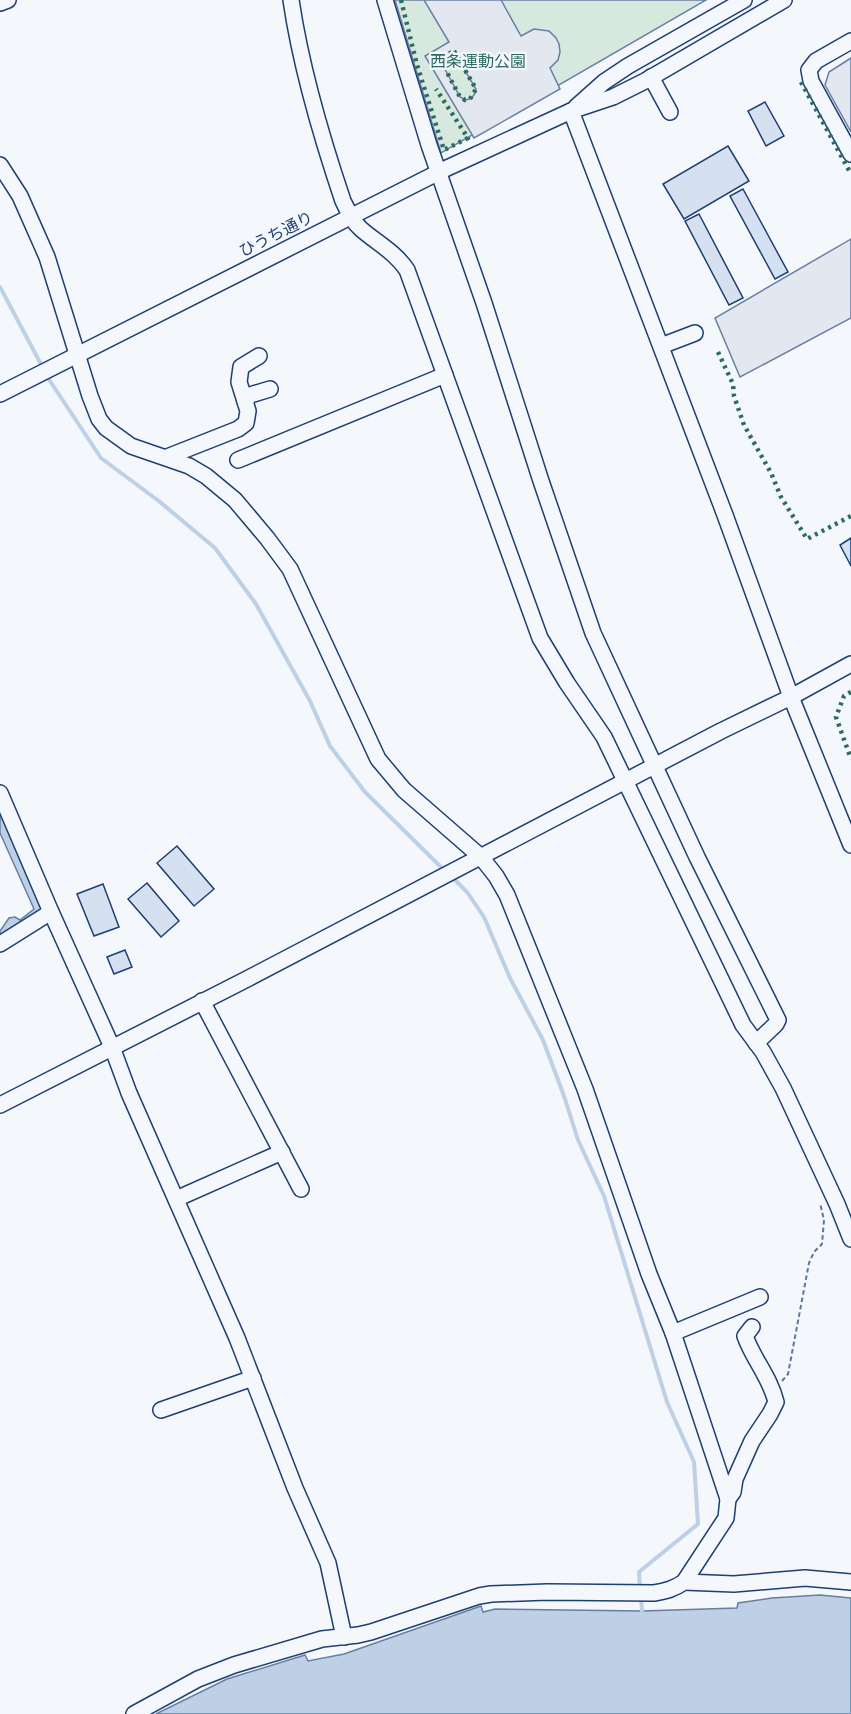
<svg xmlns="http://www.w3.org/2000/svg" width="851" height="1714" font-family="Karla,'Noto Sans JP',sans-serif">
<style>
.green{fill:#d7e8df;stroke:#687fa3;stroke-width:1.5}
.parking{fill:#e3e8f0;stroke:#687fa3;stroke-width:1.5;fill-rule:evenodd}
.water{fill:#bed0e5;stroke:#687fa3;stroke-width:1.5}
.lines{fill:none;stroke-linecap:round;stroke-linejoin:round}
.stream{stroke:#bed0e5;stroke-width:4}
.building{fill:#d5e0f0;stroke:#1d3f73;stroke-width:1.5}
.minor-casing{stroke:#1d3f73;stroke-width:18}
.path{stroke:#5e769c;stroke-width:2;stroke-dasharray:4.5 3;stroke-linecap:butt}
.minor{stroke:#f4f7fb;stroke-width:15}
.hedge{stroke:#2c6c60;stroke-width:4.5;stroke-dasharray:3 4.5;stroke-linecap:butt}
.labels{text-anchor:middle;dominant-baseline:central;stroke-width:4.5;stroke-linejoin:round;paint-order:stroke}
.park-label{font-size:16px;fill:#2c6c60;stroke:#f4f7fb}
.street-label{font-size:16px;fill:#1d3f73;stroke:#f4f7fb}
</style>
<rect width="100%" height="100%" fill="#f4f7fb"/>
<polygon class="green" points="395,0 706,0 441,153"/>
<g class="parking">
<path d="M424 0H501L521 36 534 29 549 31 556 38 559 44 560 52 558 60 550 68 560 89 474 138 425 56 449 42ZM454 52 476 89 474 95 470 99 465 100 460 97 440 60Z"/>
<polygon points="851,58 851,132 825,85 829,72"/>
<polygon points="851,239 851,318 740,377 715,318"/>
</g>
<g class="water">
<polygon points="0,813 43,910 0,938 0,931 9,918 15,917 20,920 34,909 0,833"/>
<polygon points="820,1595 851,1598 851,1714 156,1714 227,1679 305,1655 308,1661 344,1654 481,1606 483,1612 495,1609 642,1611 737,1608 738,1603 772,1598"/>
</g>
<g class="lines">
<g class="stream">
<polyline points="0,287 43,368"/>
<polyline points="46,375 101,458 160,502 215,548 256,604 310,701 330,746 365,792 444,870"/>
<polyline points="452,877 467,892 484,917 510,978 543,1040 564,1096 578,1140 604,1196 667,1402 694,1462 698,1524 639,1572 640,1590"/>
<polyline points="641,1598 642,1611"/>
</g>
</g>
<g class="building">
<polygon points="765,102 784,136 766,146 748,111"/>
<polygon points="728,146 749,181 684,219 663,184"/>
<polygon points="743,189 788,272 775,279 730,196"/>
<polygon points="699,214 743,298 729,305 685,221"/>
<polygon points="851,538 851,566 840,545"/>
<polygon points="177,846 214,889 194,906 157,863"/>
<polygon points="147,883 179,921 161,937 128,899"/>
<polygon points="103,884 119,927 94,936 77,894"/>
<polygon points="125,950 132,967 114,974 107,957"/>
</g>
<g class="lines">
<g class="minor-casing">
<g id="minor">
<path d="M291 0C301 68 321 136 343 201 348 211 352 221 361 229 377 243 395 252 407 270L540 638 567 683 604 737 743 1025 763 1052 783 1088 837 1204 851 1239"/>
<polyline points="385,0 429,145 484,303 541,481 593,633 697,857 778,1020 776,1024 756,1043"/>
<polyline points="0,3 8,0"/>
<polyline points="851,41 816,61 809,70 811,81 851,154"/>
<polyline points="651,77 670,112"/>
<polyline points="576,107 604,82 628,66 744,0"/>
<polyline points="571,111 725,515 791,697 851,845"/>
<path d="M0 165 20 196 47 257 90 396 99 419 106 428 131 446 189 466 206 476 235 500 267 538 290 569 378 759 404 790 481 857 496 876 507 895 585 1089 649 1274 673 1333 728 1499 726 1518 684 1582C674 1589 666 1591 654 1593L547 1592 491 1594 479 1596 371 1632 358 1635 322 1639 234 1665 198 1679 134 1714"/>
<polyline points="661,346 695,333"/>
<polyline points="0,394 445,169 571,111 613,97 645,81 784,0"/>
<polyline points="245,401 250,395 270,389"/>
<polyline points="167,457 238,429 246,423 248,411 239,382 241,367 259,356"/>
<polyline points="238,460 445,375"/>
<polyline points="0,793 51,912 112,1047 129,1093 237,1338 295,1488 328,1563 344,1637"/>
<polyline points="0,944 51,912"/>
<polyline points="202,1001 301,1189"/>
<polyline points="0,1105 247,979 721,731 791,697 851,664"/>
<polyline points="176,1199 282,1152"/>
<polyline points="673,1333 760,1297"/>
<polyline points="161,1410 253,1378"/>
<path d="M728 1499 733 1492 735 1479 752 1441 770 1414 776 1402C770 1377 753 1359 745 1336L752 1327"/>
<polyline points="684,1582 734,1584 805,1578 851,1582"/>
</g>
</g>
<polyline class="path" points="782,1381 788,1374 809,1263 814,1252 822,1244 824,1220 820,1203"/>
<use href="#minor" class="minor"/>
<g class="hedge">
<polyline points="401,0 417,65 444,150 468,138 436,89"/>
<polygon points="454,51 476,89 470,99 465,100 460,97 440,59"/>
<polyline points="801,82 851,174"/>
<polyline points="718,352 733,384 734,396 744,425 771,473 781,497 807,539 851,516"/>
<polyline points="851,692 844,696 836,717 851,759"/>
</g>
</g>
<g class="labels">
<g class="park-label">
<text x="478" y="61">西条運動公園</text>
</g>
<g class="street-label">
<text transform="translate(276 234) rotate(-27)">ひうち通り</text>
</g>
</g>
</svg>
